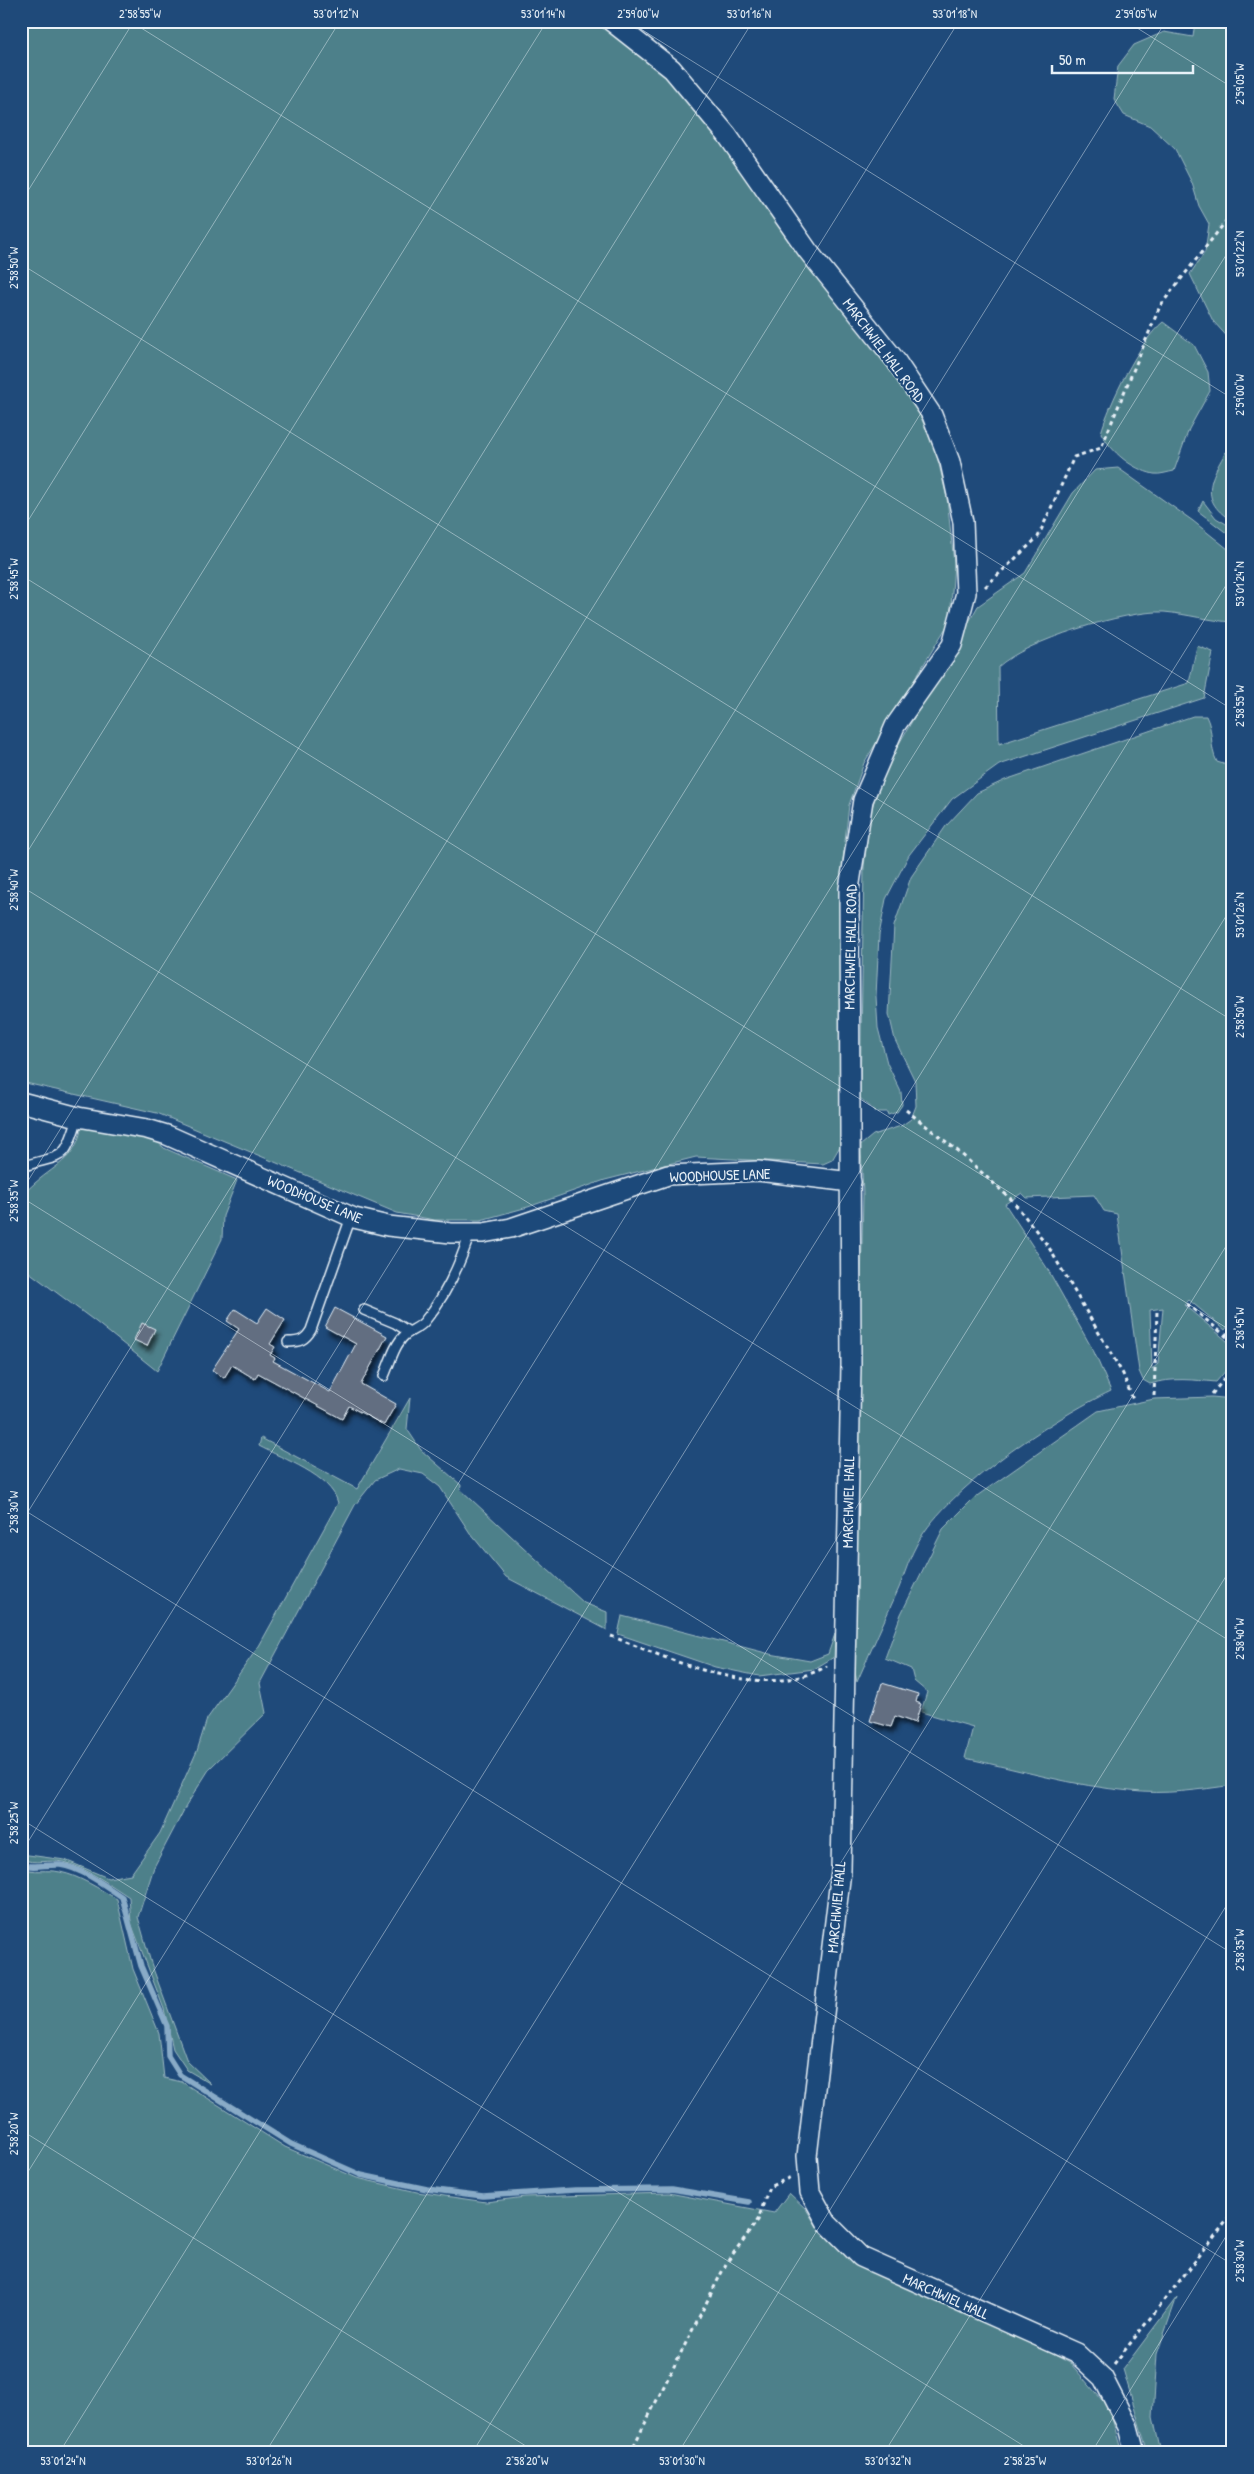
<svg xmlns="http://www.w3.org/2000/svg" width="1254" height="2474" font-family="'Patrick Hand',sans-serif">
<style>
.green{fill:#4e808a;stroke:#9bb8c1;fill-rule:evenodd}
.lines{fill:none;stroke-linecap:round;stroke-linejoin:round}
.stream{stroke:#89abc7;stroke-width:5.5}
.building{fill:#626e81;stroke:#e8f1f8;filter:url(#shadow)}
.lane-casing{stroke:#e8f1f8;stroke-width:12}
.street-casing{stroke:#e8f1f8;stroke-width:22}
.path{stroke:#e8f1f8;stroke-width:3;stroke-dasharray:4 4;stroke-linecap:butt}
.lane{stroke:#1f4a7a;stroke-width:9}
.street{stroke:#1f4a7a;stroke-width:19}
.ticks{fill:none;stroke:#e8f1f8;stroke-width:1;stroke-opacity:0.45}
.labels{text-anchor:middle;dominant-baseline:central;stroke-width:4.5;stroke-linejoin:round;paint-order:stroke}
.street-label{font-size:15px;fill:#e8f1f8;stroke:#1f4a7a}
.neatline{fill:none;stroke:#e8f1f8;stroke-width:2}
.ticks-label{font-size:12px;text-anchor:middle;fill:#e8f1f8}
</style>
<defs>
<filter id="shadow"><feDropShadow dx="3" dy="5.5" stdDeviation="2.5" flood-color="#0009"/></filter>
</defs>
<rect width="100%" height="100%" fill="#1f4a7a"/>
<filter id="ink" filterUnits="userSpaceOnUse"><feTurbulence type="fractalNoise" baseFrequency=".02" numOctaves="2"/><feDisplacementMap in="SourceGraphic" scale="10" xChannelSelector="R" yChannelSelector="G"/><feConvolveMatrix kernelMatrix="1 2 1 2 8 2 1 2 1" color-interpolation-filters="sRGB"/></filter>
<g filter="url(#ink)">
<g class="green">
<polygon points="21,21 600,21 663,71 724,147 792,242 886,361 920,415 937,456 947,498 954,563 950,621 864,763 849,805 843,859 843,1141 832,1160 823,1164 696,1157 605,1180 528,1207 481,1220 435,1220 397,1213 157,1113 21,1082"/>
<polygon points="1195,21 1233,21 1233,343 1213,321 1190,274 1205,252 1209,224 1199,206 1192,183 1175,149 1150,126 1124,115 1114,99 1118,66 1134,45 1164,32 1193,37"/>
<path d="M1163 322 1194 345 1208 372 1210 391 1189 429 1174 471C1168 472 1160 475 1154 474 1131 469 1112 452 1101 433 1109 404 1140 340 1163 322Z"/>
<path d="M1233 440V521C1192 498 1216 470 1233 440Z"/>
<path d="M1118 468 1193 521 1233 553V622C1210 621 1187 614 1164 612 1126 610 1025 641 998 667L999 744 1189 683 1197 646 1213 652 1204 698 999 765 952 799 909 855 886 899 879 935 876 996 878 1028 887 1063 901 1092 902 1105 897 1112 888 1115 887 1112H876L860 1098 864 867 870 814 884 770 978 606 1025 573 1073 493 1095 470Z"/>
<polygon points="1203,501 1216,518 1233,528 1233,538 1198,511"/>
<path d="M1193 716H1206C1214 732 1209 746 1217 762L1233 767V1320L1225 1330 1189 1300 1184 1305 1233 1346V1362L1216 1382C1194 1380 1172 1377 1150 1384L1143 1380 1139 1371 1117 1214 1104 1211 1094 1195 1027 1198 1022 1193 1005 1204 1047 1268 1094 1352 1111 1391C1054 1418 949 1487 918 1542 910 1556 905 1573 899 1588 885 1619 871 1650 857 1682L853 1663 863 1195 861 1145 873 1135 901 1126 911 1119 916 1106 915 1081 895 1040 889 1014 894 926 911 877 946 826 977 793 1005 780ZM1163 1308 1158 1364 1152 1369 1150 1310Z"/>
<path d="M82 1123 150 1135 164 1148 237 1180 223 1216 222 1239 157 1371 96 1322 21 1266V1198C24 1192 30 1188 35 1183 58 1163 78 1158 82 1123Z"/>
<path d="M1212 1397 1233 1399V1785C1199 1790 1164 1795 1130 1791 1074 1786 1020 1770 965 1758L973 1727 921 1712 927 1692 914 1681 911 1669 885 1658 901 1614 943 1529 974 1498 1098 1411 1154 1399Z"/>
<path d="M410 1398 407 1429 421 1450 461 1485 460 1489 584 1603 607 1612V1630L506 1577 470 1533 440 1487 423 1474 399 1469 375 1480 355 1505 260 1683 266 1713 210 1768 186 1806 154 1867 138 1917 151 1963 187 2061 211 2084 187 2070 173 2049 164 2009 131 1923 129 1897C111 1885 85 1867 63 1862 49 1859 35 1865 21 1859V1854L65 1860 108 1878 131 1874 160 1833 197 1751 207 1719 259 1646 338 1503C331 1475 283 1459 259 1446L261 1438 357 1489Z"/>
<polygon points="622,1616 770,1654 810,1661 828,1654 835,1634 834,1657 814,1669 759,1676 715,1667 618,1634"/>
<path d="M21 1868C34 1873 47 1869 60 1872 80 1876 99 1889 117 1899L133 1969 159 2033 164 2078 182 2082 285 2147 357 2178 417 2192 486 2202 525 2197 669 2193 774 2213 789 2193 806 2209 819 2230 848 2258 1012 2333 1070 2363 1109 2408 1122 2453H21Z"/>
<polygon points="1177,2297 1157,2354 1153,2417 1161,2453 1148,2453 1123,2369"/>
</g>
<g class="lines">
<path class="stream" d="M21 1864C34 1869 46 1864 60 1865 79 1867 106 1886 122 1897L141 1966 167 2026 168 2056 180 2075 291 2144 361 2175 427 2189 483 2196 575 2190 672 2189 749 2202"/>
</g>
<g class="building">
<polygon points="267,1308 285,1320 270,1344 275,1347 270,1355 275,1358 273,1361 330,1392 356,1344 325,1327 335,1308 387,1336 361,1384 396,1404 384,1425 349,1406 342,1419 258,1373 255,1379 232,1365 224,1378 212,1370 239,1329 227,1321 235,1309 257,1323"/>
<polygon points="142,1323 155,1329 147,1346 134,1340"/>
<polygon points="882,1683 918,1694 916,1702 921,1704 915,1723 895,1716 891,1727 870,1721"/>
</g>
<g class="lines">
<g class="lane-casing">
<g id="lane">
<path d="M21 1167C63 1153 64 1165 78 1117"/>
<polyline points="364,1310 395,1323 409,1332"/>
<path d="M288 1342C300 1342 305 1340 311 1330L351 1217"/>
<path d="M384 1376C390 1363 394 1345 405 1335 411 1330 419 1328 424 1322 445 1297 460 1264 470 1233"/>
</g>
</g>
<g class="street-casing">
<g id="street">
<polyline points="611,21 672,69 727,135 808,251 896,361 932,415 950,462 963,522 966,593 952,645 895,726 863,800 849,889 851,1365 841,1871 807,2156 810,2192 827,2223 861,2257 1076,2353 1103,2378 1128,2427 1135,2453"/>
<polyline points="21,1102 78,1117 147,1129 167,1135 354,1218 388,1226 451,1233 483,1233 511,1228 668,1175 758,1171 851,1182"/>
</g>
</g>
<g class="path">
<polyline points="985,587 1038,537 1074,457 1101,448 1160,306 1233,212"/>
<polyline points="906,1110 959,1152 1012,1200 1048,1246 1123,1374 1133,1400"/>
<polyline points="1187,1304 1233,1342"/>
<polyline points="1225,1336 1233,1326"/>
<polyline points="1212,1394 1233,1368"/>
<polyline points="1154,1396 1157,1311"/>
<path d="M611 1636C675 1661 762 1703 827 1666"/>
<polyline points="1114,2364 1233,2213"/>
<polyline points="630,2453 727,2262 758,2220 769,2187 791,2177"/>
</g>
<use href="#lane" class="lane"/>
<use href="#street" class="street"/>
</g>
</g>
<path class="ticks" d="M130 21 1233 710M628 21 1233 399M1126 21 1233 88M21 202 134 21M21 264 1233 1021M21 532 340 21M21 575 1233 1332M21 862 547 21M21 886 1233 1643M21 1192 753 21M21 1197 1233 1954M21 1508 1233 2265M21 1523 959 21M21 1819 1035 2453M21 1853 1166 21M21 2130 537 2453M21 2183 1233 244M21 2441 40 2453M59 2453 1233 574M265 2453 1233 905M472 2453 1233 1235M678 2453 1233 1565M884 2453 1233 1895M1091 2453 1233 2225"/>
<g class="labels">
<g class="street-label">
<text transform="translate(884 350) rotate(53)">MARCHWIEL HALL ROAD</text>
<text transform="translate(850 947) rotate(-89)">MARCHWIEL HALL ROAD</text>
<text transform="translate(720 1175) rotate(-2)">WOODHOUSE LANE</text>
<text transform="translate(315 1199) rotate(23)">WOODHOUSE LANE</text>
<text transform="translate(848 1502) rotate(-89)">MARCHWIEL HALL</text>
<text transform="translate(836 1907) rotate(-85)">MARCHWIEL HALL</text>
<text transform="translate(946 2296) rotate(24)">MARCHWIEL HALL</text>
</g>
</g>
<rect width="1254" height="2474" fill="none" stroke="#1f4a7a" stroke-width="55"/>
<path d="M1052 65v8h141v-8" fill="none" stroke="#e8f1f8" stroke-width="2.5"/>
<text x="1059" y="65" font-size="15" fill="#e8f1f8" stroke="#1f4a7a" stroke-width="4" paint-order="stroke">50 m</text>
<rect x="28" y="28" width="1198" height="2418" class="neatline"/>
<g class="ticks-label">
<text x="140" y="18">2°58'55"W</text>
<text x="336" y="18">53°01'12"N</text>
<text x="543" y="18">53°01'14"N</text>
<text x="638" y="18">2°59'00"W</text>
<text x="749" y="18">53°01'16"N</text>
<text x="955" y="18">53°01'18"N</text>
<text x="1136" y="18">2°59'05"W</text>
<text transform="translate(1240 84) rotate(-90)" y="4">2°59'05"W</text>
<text transform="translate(1240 254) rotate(-90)" y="4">53°01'22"N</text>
<text transform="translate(14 268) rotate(-90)" y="4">2°58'50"W</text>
<text transform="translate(1240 395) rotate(-90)" y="4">2°59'00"W</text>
<text transform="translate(14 579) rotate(-90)" y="4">2°58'45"W</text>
<text transform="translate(1240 584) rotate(-90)" y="4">53°01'24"N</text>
<text transform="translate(1240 706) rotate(-90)" y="4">2°58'55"W</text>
<text transform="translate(14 890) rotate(-90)" y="4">2°58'40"W</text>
<text transform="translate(1240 915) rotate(-90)" y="4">53°01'26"N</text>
<text transform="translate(1240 1017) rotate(-90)" y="4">2°58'50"W</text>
<text transform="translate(14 1201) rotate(-90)" y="4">2°58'35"W</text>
<text transform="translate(1240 1328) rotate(-90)" y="4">2°58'45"W</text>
<text transform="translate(14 1512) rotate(-90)" y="4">2°58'30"W</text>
<text transform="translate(1240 1639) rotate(-90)" y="4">2°58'40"W</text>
<text transform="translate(14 1823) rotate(-90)" y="4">2°58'25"W</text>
<text transform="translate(1240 1950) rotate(-90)" y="4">2°58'35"W</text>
<text transform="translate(14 2134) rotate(-90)" y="4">2°58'20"W</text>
<text transform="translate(1240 2261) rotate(-90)" y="4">2°58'30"W</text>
<text x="63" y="2465">53°01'24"N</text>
<text x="269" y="2465">53°01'26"N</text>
<text x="527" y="2465">2°58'20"W</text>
<text x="682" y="2465">53°01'30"N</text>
<text x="888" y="2465">53°01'32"N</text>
<text x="1025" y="2465">2°58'25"W</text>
</g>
</svg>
